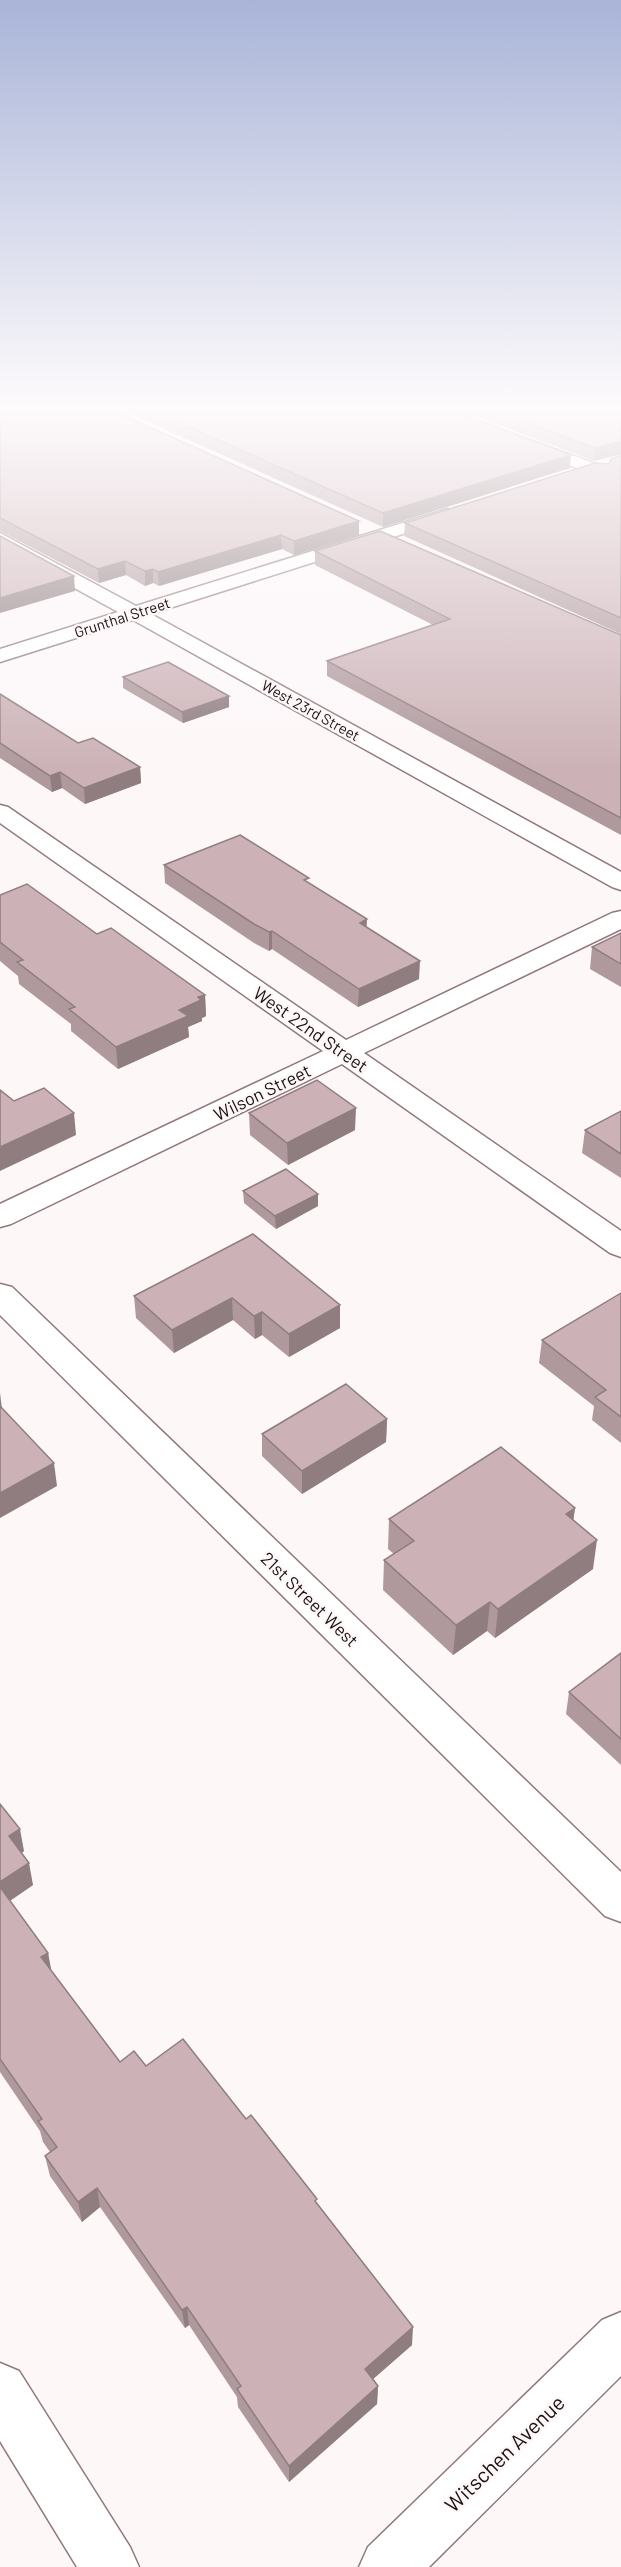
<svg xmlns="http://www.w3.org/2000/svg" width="621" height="2567" font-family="Barlow,sans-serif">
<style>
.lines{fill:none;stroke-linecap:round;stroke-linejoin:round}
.minor-casing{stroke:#90797d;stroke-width:3}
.minor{fill:#fff;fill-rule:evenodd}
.wall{fill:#af999d}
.shaded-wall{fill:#8f7d80}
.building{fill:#ccb2b7;stroke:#8f7d80;stroke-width:1.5}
.labels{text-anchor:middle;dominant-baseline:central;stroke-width:5;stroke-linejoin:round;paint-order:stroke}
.far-street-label{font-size:15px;fill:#1a1112;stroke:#fdf7f8}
.street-label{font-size:18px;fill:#1a1112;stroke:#fdf7f8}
.near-street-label{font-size:21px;fill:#1a1112;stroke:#fdf7f8}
</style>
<rect width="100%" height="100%" fill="#fdf7f8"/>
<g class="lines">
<g class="minor-casing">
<g id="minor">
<polygon points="530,440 621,473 621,484 524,449 522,445 524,441"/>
<polygon points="447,509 453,510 456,514 453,518 151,614 621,872 621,890 612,887 133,620 0,662 0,649 118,612 0,547 0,533 136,606"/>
<polygon points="0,805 8,807 346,1040 612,913 621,911 621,929 364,1053 621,1231 621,1257 610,1253 342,1064 11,1224 0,1227 0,1204 323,1051 0,823"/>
<polygon points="0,1284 12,1287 621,1872 621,1922 605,1916 0,1315"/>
<polygon points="621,2312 621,2376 429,2567 359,2567 368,2547 602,2320"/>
<polygon points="0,2363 19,2371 130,2547 139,2567 77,2567 0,2441"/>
</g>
</g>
<use href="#minor" class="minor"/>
</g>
<g class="wall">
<polygon points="0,411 359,535 294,555 282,549 159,586 153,583 145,586 126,575 99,583 0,531"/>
<polygon points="124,411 455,411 570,468 383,527"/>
<polygon points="462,411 621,411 621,454 594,461"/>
<polygon points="621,455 621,634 404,536 405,523 609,464"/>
<polygon points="315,551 621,635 621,835 327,676 327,661 433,625 315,565"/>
<polygon points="123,677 229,707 183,723 123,688"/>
<polygon points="0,694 78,743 140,767 141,783 85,804 62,788 52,792 0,758"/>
<polygon points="164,865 309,883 366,927 419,979 358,1007 272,949 269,951 254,943 165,883"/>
<polygon points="0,895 97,934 205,995 206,1016 202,1018 202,1021 188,1027 189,1037 118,1069 71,1031 71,1024 19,984 18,976 0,961"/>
<polygon points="621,933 621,987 590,969 592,947"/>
<polygon points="621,1111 621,1178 582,1153 585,1130"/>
<polygon points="249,1113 355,1130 288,1165 250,1135"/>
<polygon points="243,1191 318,1206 276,1229 244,1203"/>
<polygon points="253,1234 340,1328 289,1357 262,1335 255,1339 233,1320 174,1353 136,1318 134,1296"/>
<polygon points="621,1293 621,1443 592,1420 594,1406 539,1363 542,1340"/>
<polygon points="387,1419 386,1442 302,1494 262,1456 262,1434"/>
<polygon points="575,1508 573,1520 593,1569 495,1638 487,1631 453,1655 383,1590 384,1560 394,1554 388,1549 389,1519"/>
<polygon points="621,1653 621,1765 566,1714 569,1692"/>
<polygon points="0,1804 24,1851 22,1853 33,1885 10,1901 48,1953 51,1970 120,2062 146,2066 246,2119 317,2204 412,2345 373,2379 378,2386 377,2404 289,2482 238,2407 237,2397 189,2325 185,2328 100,2207 82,2222 50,2176 45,2156 50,2152 43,2142 40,2131 0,2072"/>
</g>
<g class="shaded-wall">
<polygon points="621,441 621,454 594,461 595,448"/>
<polygon points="571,455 570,468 383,527 383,513"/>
<polygon points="359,521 359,535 294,555 294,541"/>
<polygon points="281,535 282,549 159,586 158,572"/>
<polygon points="125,561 126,575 99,583 98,569"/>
<polygon points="153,569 153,583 145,586 145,571"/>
<polygon points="74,576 75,591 0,613 0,598"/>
<polygon points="229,696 229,707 183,723 182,712"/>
<polygon points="140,767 141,783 85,804 84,788"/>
<polygon points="60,772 62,788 52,792 50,776"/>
<polygon points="367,919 366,938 360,923"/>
<polygon points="272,931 272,949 269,951 269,932"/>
<polygon points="420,961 419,979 358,1007 359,989"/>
<polygon points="205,995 206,1016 202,1018 202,1021 188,1027 189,1037 118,1069 116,1047 198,997"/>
<polygon points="356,1108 355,1130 288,1165 287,1143"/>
<polygon points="74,1113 76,1135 0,1171 0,1147"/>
<polygon points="318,1194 318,1206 276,1229 275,1216"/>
<polygon points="232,1298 233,1320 174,1353 172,1330"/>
<polygon points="340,1305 340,1328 289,1357 289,1334"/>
<polygon points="262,1312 262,1335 255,1339 254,1316"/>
<polygon points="0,1393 2,1409 0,1410"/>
<polygon points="387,1419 386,1442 302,1494 302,1471"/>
<polygon points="54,1463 57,1486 0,1518 0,1493"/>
<polygon points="575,1508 571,1538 566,1514"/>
<polygon points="597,1540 593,1569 495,1638 498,1609"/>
<polygon points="490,1602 487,1631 453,1655 456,1625"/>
<polygon points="20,1829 24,1851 13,1858 9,1836"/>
<polygon points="29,1863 33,1885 2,1906 0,1896 0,1882"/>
<polygon points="48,1953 52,1974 41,1957"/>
<polygon points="97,2188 100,2207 82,2222 78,2202"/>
<polygon points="187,2307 189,2325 185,2328 182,2310"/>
<polygon points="413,2327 412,2345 364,2387 365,2369"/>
<polygon points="378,2386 377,2404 289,2482 289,2466"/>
</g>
<g class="building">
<polygon points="0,411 114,411 359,521 294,541 281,535 158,572 153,569 145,571 125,561 98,569 0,518"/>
<polygon points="152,411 455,411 571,455 383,513"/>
<polygon points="496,411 621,411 621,441 595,448"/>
<polygon points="621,455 621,618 405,523 595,463 609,464 611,459"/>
<polygon points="380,531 621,635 621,818 327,661 450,619 315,551"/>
<polygon points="0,536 74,576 0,598"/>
<polygon points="168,662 229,696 182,712 123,677"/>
<polygon points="0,694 78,743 93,738 140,767 84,788 60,772 50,776 0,743"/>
<polygon points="240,835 309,878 304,880 367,919 360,923 420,961 359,989 272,931 269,932 254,924 164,865"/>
<polygon points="27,884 97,934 111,928 205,995 198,997 201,1000 179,1010 188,1016 116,1047 69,1009 75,1007 17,962 23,960 0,942 0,895"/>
<polygon points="621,933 621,964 592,947"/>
<polygon points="317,1080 356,1108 287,1143 249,1113"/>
<polygon points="44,1088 74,1113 0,1147 0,1090 14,1101"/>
<polygon points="621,1111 621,1154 585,1130"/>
<polygon points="286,1169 318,1194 275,1216 243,1191"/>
<polygon points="253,1234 340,1305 289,1334 262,1312 254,1316 232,1298 172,1330 134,1296"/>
<polygon points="621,1293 621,1417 595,1397 606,1390 542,1340"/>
<polygon points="346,1384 387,1419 302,1471 262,1434"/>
<polygon points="0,1406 54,1463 0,1493"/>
<polygon points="501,1447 575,1508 566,1514 597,1540 498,1609 490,1602 456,1625 384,1560 414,1541 389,1519"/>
<polygon points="621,1653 621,1739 569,1692"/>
<polygon points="0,1804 20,1829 9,1836 29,1863 0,1882"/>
<polygon points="0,1887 48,1953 41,1957 120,2062 134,2051 146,2066 183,2039 246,2119 251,2115 317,2199 315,2201 413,2327 365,2369 378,2386 289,2466 237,2389 241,2386 187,2307 182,2310 97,2188 78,2202 45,2156 57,2147 38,2121 42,2119 0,2059"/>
</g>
<linearGradient id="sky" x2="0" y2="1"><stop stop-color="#a9b4d8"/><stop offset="0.53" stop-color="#fefbfc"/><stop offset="1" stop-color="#fefbfc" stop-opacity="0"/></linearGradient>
<rect width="621" height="770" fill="url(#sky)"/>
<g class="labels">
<g class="far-street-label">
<text transform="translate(122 617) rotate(-18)">Grunthal Street</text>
<text transform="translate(311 710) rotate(29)">West 23rd Street</text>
</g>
<g class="street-label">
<text transform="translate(311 1029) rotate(35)">West 22nd Street</text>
<text transform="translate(262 1092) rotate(-26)">Wilson Street</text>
<text transform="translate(310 1599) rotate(44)">21st Street West</text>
</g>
<g class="near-street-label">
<text transform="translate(504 2453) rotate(-44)">Witschen Avenue</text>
</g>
</g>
</svg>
